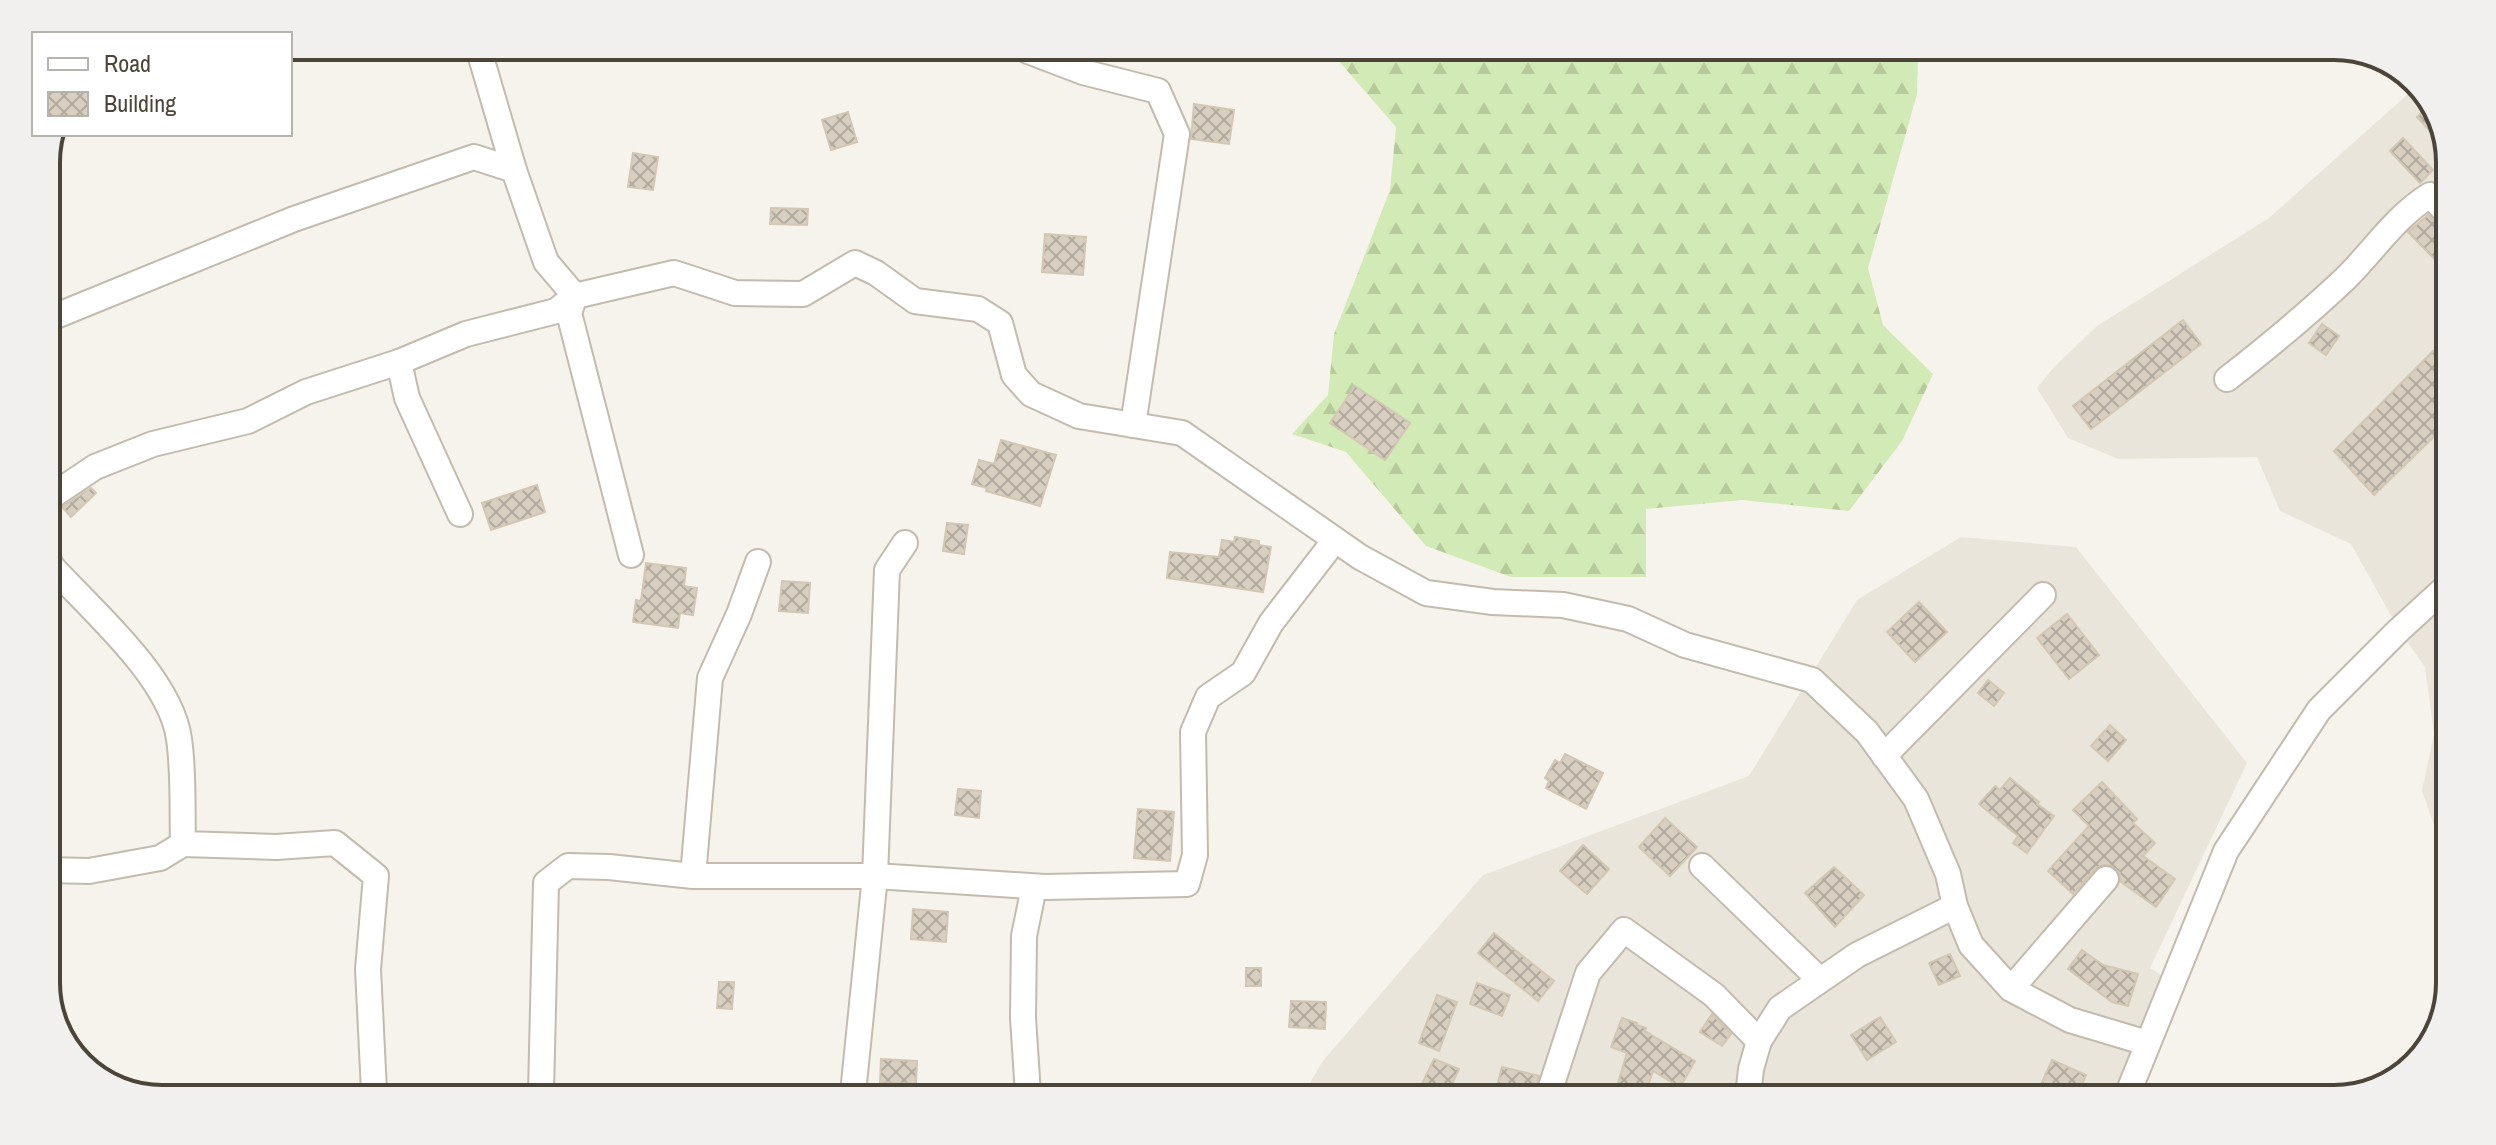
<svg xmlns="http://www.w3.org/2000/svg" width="2496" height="1145" font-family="'Archivo Narrow',sans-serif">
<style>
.residential{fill:#eae5da}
.forest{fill:url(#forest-firs)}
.building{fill:url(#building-cross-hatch);stroke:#d3c7b4;stroke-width:2}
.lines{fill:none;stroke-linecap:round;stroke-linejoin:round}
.minor-casing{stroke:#c2bbae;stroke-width:28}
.minor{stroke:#fff;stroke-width:24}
.rim{fill:none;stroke:#4b4439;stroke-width:4}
</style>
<defs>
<pattern id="forest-firs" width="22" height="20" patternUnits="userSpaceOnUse" patternTransform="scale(2)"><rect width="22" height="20" fill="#d2eab5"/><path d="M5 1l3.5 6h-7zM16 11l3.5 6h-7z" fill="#b6ca9c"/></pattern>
<pattern id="building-cross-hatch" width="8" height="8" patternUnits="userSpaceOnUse" patternTransform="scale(2)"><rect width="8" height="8" fill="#d8cfc1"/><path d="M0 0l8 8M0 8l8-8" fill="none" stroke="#b1aa9e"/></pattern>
</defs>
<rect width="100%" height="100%" fill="#f6f3ec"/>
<g class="residential">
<polygon points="2417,86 2430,97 2450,155 2443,850 2422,791 2434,734 2425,667 2399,630 2351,544 2280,511 2257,457 2118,459 2068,438 2037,388 2054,367 2097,326 2269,218"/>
<polygon points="1961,537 2076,547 2247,763 2150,968 2172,982 2126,1098 1303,1095 1322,1062 1483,875 1749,776 1857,600"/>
</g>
<polygon class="forest" points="1330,51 1918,53 1917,94 1868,268 1883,325 1933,374 1902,441 1849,511 1742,500 1646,509 1646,577 1511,577 1426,546 1346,452 1292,434 1328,395 1334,334 1390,190 1396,127"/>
<g class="building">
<polygon points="2432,102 2438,119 2428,129 2417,117"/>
<polygon points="1194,104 1234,110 1229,144 1191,139"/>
<polygon points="848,112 857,142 831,150 822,120"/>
<polygon points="2403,138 2433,170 2420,183 2390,151"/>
<polygon points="633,153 658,157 653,190 628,187"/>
<polygon points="771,208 808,209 807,225 770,224"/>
<polygon points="2428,215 2439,226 2449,230 2449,274 2408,232"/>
<polygon points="1045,234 1086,237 1083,275 1042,272"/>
<polygon points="2183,320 2201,344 2091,429 2073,406"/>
<polygon points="2322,324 2339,336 2326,355 2309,343"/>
<polygon points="2433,351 2448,356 2447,424 2374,495 2334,451"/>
<polygon points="1355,386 1410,423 1385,460 1330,423"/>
<polygon points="1001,440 1056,455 1040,506 986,491 987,488 972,484 979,460 994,464"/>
<polygon points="537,485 545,512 491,530 482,503"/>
<polygon points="91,488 96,493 71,517 62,507"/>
<polygon points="947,523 968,525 964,554 943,551"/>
<polygon points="1235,537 1259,541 1259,545 1271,547 1263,592 1167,578 1170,552 1219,557 1222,540 1234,542"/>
<polygon points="646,563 686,568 684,586 697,588 693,615 680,613 678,628 633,622 636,600 641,601"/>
<polygon points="782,581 810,583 808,613 779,611"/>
<polygon points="1919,602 1947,632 1915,662 1887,632"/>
<polygon points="2067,614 2099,655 2069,679 2037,638"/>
<polygon points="1988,680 2004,693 1994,706 1978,693"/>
<polygon points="2110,725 2126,740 2108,761 2091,746"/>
<polygon points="1565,754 1603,773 1586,809 1546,788 1549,781 1545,778 1555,760 1560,763"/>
<polygon points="2010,778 2039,802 2037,804 2054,816 2027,853 2013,843 2018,836 1979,804 1995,786 2000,790"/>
<polygon points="2102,782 2137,819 2133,823 2155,843 2143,856 2175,879 2156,907 2121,882 2120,873 2110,865 2102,865 2095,869 2073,894 2048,871 2089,826 2073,810"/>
<polygon points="958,789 981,791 979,818 955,815"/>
<polygon points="1138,809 1174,812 1170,861 1134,858"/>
<polygon points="1665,818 1697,847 1670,876 1639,847"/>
<polygon points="1583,845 1609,869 1587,894 1560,871"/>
<polygon points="1834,867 1864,895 1835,927 1805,893"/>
<polygon points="913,909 948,912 946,942 911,939"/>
<polygon points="1494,933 1554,981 1538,1001 1478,953"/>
<polygon points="2082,950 2103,965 2138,974 2128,1006 2112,1002 2068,969"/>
<polygon points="1950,954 1960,976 1939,985 1929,963"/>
<rect x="1246" y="968" width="15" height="18"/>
<polygon points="719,982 734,982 732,1009 717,1008"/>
<polygon points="1477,983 1510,995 1502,1016 1470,1004"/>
<polygon points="1437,995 1457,1002 1439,1051 1419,1043"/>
<polygon points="1291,1001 1326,1002 1325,1029 1289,1027"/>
<polygon points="1712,1014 1731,1034 1722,1046 1700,1032"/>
<polygon points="1880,1017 1896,1042 1867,1060 1851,1035"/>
<polygon points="1622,1018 1637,1023 1636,1025 1646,1028 1645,1031 1695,1061 1680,1087 1653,1071 1647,1089 1634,1086 1631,1096 1614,1096 1627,1053 1611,1047"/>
<polygon points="881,1059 917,1061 916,1084 880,1082"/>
<polygon points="1434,1059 1459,1069 1447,1095 1440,1095 1421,1086"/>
<polygon points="2052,1060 2086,1075 2076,1098 2035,1098"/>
<polygon points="1502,1067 1539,1076 1533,1094 1497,1086"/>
</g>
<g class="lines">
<g class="minor-casing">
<g id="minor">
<polyline points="478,47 514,170 546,262 575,296 569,313 631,555"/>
<polyline points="1028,51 1083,72 1158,91 1177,134 1133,425"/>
<polyline points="46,320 294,219 474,157 514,170"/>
<polyline points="399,362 407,398 460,514"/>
<path d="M2227 379C2268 347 2308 314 2346 278 2375 249 2395 217 2430 195L2449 215"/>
<polyline points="46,500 95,467 153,444 248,421 306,392 399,362 466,334 556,311 575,296 674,273 735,293 803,294 855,263 876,273 915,301 978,309 1000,323 1014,375 1031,394 1079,416 1182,433 1360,557 1426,593 1493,602 1563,605 1628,619 1685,645 1812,680 1867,732 1916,799 1948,874 1955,906 1971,945 2011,989 2070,1020 2147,1043"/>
<path d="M46 556 53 568C94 612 171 679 179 739 184 773 182 809 183 844L276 847 335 843 376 876 368 969 374 1091"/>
<polyline points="1884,756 2043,595"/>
<polyline points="1702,866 1820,980"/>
<polyline points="46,870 89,871 160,858 183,844"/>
<polyline points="693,876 710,678 739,614 758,562"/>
<polyline points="2011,989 2106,879"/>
<polyline points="541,1092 546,883 568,866 609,867 693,876 875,876 1045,887 1187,884 1195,855 1193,732 1208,697 1243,673 1271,623 1335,540"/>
<polyline points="853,1093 875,876 887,570 905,543"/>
<polyline points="1028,1094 1023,1018 1024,936 1034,887"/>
<polyline points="1548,1096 1588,973 1624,930 1714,995 1759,1041"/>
<polyline points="1748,1097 1751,1069 1759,1041 1780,1008 1857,955 1955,906"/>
<polyline points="2126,1098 2226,851 2319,710 2399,630 2445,588"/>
</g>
</g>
<use href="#minor" class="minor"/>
</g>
<path d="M0 0H2496V1145H0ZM162 60H2334A102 102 0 0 1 2436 162V983A102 102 0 0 1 2334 1085H162A102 102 0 0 1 60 983V162A102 102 0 0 1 162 60Z" fill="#f1f0ef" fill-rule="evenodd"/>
<path class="rim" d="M162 60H2334A102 102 0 0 1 2436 162V983A102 102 0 0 1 2334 1085H162A102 102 0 0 1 60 983V162A102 102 0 0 1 162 60Z"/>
<rect x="32" y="32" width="260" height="104" fill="#ffffff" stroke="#b7b4b0" stroke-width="2"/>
<rect x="48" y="58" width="40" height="12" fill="#ffffff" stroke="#b7b4b0" stroke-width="2"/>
<text x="104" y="72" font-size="24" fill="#4b4439">Road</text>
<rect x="48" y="92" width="40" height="24" fill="url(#building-cross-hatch)" stroke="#b7b4b0" stroke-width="2"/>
<text x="104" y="112" font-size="24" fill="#4b4439">Building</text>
</svg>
